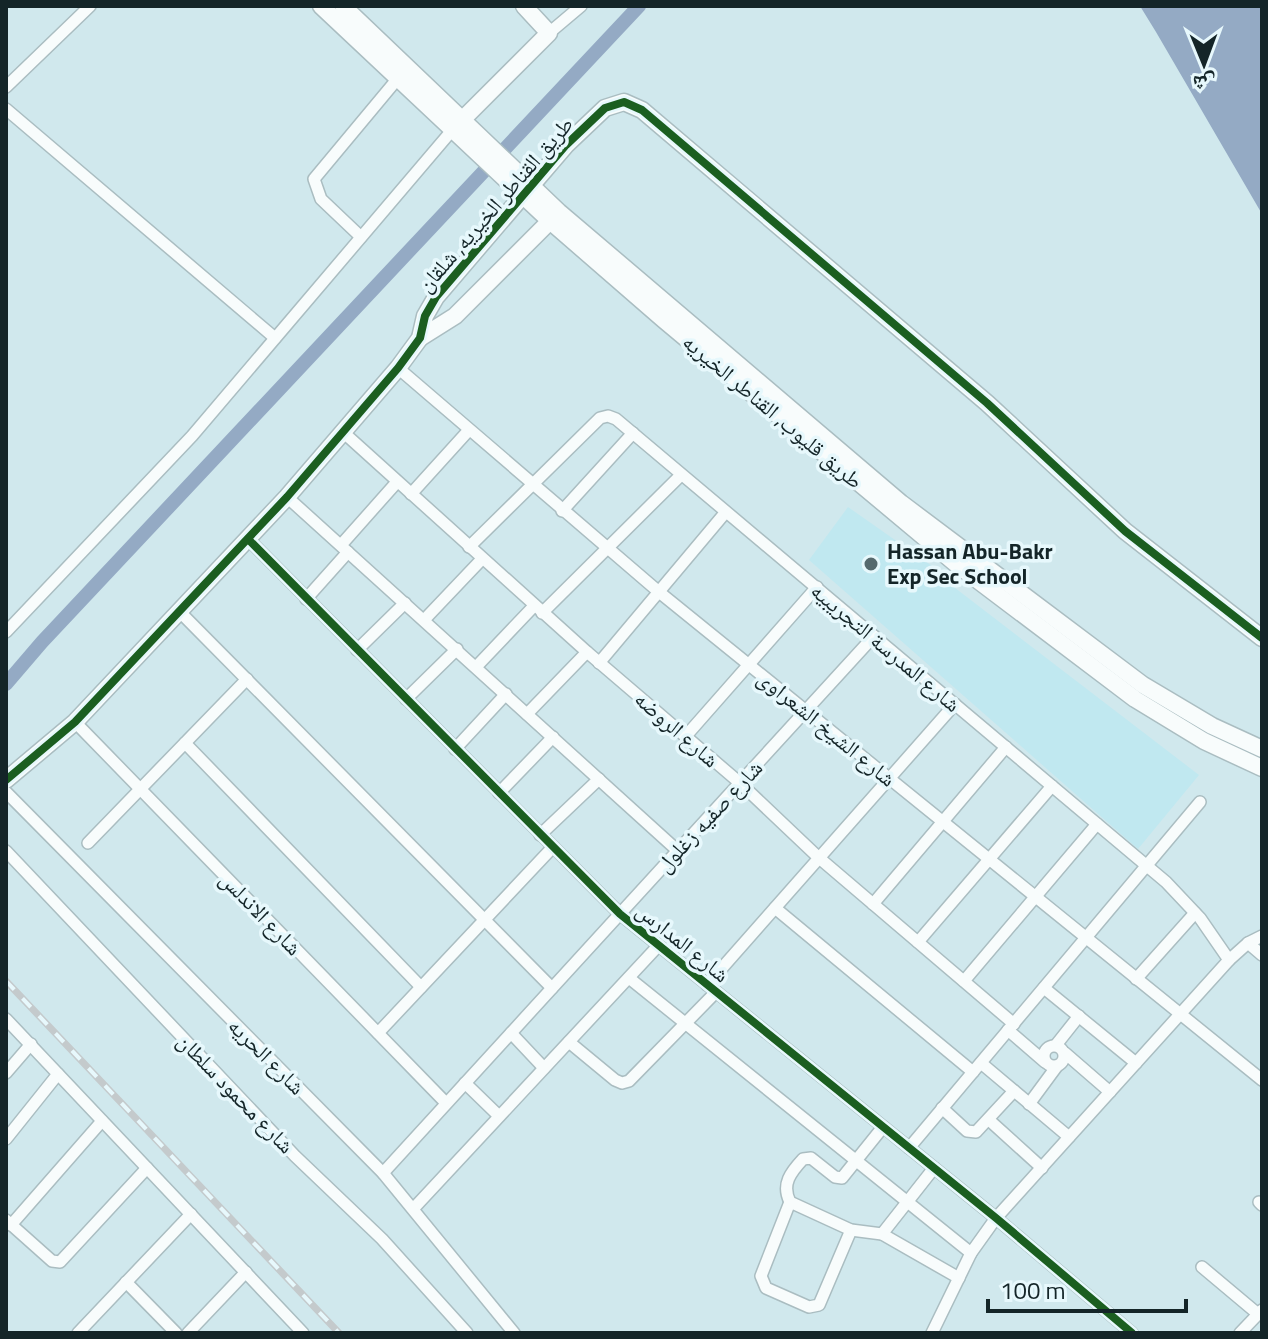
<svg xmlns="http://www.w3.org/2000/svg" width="1268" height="1339" font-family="'Titillium Web','Noto Naskh Arabic',sans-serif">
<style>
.built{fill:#c0e8f0}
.water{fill:#94aac4}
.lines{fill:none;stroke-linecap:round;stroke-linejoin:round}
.canal{stroke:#94aac4;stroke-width:14}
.street-casing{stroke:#aabdc1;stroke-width:14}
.secondary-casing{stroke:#aabdc1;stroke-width:19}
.street{stroke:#f8fcfc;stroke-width:11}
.secondary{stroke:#f8fcfc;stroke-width:16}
.rail-casing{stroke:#c4cacc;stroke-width:7}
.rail{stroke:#e7f8fc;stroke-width:4;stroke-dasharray:12;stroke-linecap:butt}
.cycleway-casing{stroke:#e7f8fc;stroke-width:13}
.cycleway{stroke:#1b5e20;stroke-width:8}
.poi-dot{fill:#56696d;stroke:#e7f8fc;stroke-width:3}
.labels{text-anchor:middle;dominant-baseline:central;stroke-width:7;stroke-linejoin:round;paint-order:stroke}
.street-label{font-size:22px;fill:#142528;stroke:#e7f8fc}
.poi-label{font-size:22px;font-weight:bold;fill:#142528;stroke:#e7f8fc;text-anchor:start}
</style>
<rect width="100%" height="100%" fill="#d0e8ed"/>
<polygon class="built" points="848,507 935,568 933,571 1199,775 1138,849 809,560"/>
<polygon class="water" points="1140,6 1262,6 1262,214 1156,32"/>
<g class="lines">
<polyline class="canal" points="6,684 42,642 639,6"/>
<g class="street-casing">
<g id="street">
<polyline points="549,33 581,6"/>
<polyline points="6,87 90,6"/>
<polyline points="6,109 275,338"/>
<polyline points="361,237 321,199 314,179 399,77"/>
<polyline points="398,368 659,592 1262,1080"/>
<polyline points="343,432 587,652 740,783 818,857 1014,1024"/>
<polyline points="411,494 469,430"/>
<polyline points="287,497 678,851"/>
<polyline points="562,511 633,433"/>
<polyline points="248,539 620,914 996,1218 1132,1333"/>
<polyline points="341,545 397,482"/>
<polyline points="469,547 600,418 608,416 616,419 1166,882 1200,918 1229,960"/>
<polyline points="306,599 348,552"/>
<polyline points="180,612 552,988"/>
<polyline points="542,613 681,475"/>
<polyline points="424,620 482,559"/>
<polyline points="6,632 192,436 454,128"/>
<polyline points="357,650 405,603"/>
<polyline points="599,663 725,513"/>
<polyline points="476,667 534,606"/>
<polyline points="406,699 457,649"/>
<polyline points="527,714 587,652"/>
<polyline points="75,722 446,1103"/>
<polyline points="685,737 817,587"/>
<polyline points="185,743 421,987"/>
<polyline points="455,749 506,694"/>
<polyline points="6,792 383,1173 514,1333"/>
<polyline points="499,793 553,737"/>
<polyline points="540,835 599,779"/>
<polyline points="88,843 247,679"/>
<polyline points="6,851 295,1156 382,1239 467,1333"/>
<polyline points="873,904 1006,747"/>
<polyline points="775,908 973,1072"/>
<polyline points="918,942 1052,786"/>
<polyline points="1248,943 1262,955"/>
<polyline points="629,978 971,1253"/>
<polyline points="1136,979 1195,913"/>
<polyline points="964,981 1097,824"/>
<polyline points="707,985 955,704"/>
<polyline points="1044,988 1136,1063"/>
<polyline points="6,1019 303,1333"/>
<polyline points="1008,1030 1045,1062"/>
<polyline points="378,1033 553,847"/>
<polyline points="511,1033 544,1068"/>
<polyline points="569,1042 615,1080 622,1083 629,1081 716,992"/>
<polyline points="1056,1045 1079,1016"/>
<circle cx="1054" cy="1056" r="10"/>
<polyline points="1065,1053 1110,1092"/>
<polyline points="981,1063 1069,1137"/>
<polyline points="6,1073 31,1044"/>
<polyline points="465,1083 499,1116"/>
<polyline points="1029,1104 1057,1066"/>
<polyline points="942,1108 967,1131 976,1132 1014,1091"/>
<polyline points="989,1120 1042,1168"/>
<path d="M883 1127 842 1178 835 1177 811 1158 803 1159C791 1172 781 1184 790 1202L851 1230 882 1234 959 1278"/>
<polyline points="6,1139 58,1074"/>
<polyline points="909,1148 1200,802"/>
<polyline points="383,1173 874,636"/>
<polyline points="790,1202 761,1276 766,1288 809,1307 819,1305 851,1230"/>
<polyline points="1259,1202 1262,1205"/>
<polyline points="414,1208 659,945"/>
<polyline points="6,1220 52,1261 60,1262 147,1168"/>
<polyline points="11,1225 102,1121"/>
<polyline points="882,1234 934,1168"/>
<polyline points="1202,1267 1258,1314"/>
<polyline points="126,1282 176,1333"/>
<polyline points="78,1333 191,1214"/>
<polyline points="188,1333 246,1272"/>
<polyline points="932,1333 971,1253 996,1218 1229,960 1248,943 1262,936"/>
<polyline points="1240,1333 1262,1310"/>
</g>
</g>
<g class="secondary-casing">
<g id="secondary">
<polyline points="321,6 550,221 664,320 955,563 1135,699 1204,741 1262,768"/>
<polyline points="343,6 559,212 901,503 1143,685 1212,726 1262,749"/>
<polyline points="458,124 549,33 524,6"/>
<polyline points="420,338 455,316 557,214"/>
<polyline points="6,780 75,722 287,497 398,368 420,338 425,316 436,297 566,145 605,108 624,102 642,110 987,403 1125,531 1262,638"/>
</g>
</g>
<use href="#street" class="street"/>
<use href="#secondary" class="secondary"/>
<g class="rail-casing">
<polyline id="rail" points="6,981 339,1333"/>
</g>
<use href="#rail" class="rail"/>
<g class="cycleway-casing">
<g id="cycleway">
<polyline points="248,539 620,914 996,1218 1132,1333"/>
<polyline points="6,780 75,722 287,497 398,368 420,338 425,316 436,297 566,145 605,108 624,102 642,110 987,403 1125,531 1262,638"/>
</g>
</g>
<use href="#cycleway" class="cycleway"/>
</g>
<circle class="poi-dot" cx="871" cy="564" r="8"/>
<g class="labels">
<g class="street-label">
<text transform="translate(495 204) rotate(-49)">طريق القناطر الخيريه, شلقان</text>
<text transform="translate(773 411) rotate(40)">طريق قليوب, القناطر الخيريه</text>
<text transform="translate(886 647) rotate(40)">شارع المدرسة التجريبيه</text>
<text transform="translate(827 728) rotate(39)">شارع الشيخ الشعراوى</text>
<text transform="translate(677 729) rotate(41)">شارع الروضه</text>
<text transform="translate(709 816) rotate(-47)">شارع صفيه زغلول</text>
<text transform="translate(261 913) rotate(46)">شارع الاندلس</text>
<text transform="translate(683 942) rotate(39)">شارع المدارس</text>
<text transform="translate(267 1056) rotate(45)">شارع الحريه</text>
<text transform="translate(236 1093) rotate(46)">شارع محمود سلطان</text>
</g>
<g class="poi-label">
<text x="887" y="551">Hassan Abu-Bakr<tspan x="887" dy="25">Exp Sec School</tspan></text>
</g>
</g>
<rect width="1268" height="1339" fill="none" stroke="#142528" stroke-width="16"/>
<g transform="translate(1204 64) rotate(179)" stroke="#e7f8fc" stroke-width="6" paint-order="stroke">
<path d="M0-6L14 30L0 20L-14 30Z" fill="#142528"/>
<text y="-12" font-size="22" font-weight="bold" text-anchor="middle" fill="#142528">ش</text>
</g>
<path d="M988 1299v12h198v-12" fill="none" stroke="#142528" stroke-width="4"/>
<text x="1000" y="1299" font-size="24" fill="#142528" stroke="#e7f8fc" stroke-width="6" paint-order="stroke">100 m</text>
</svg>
